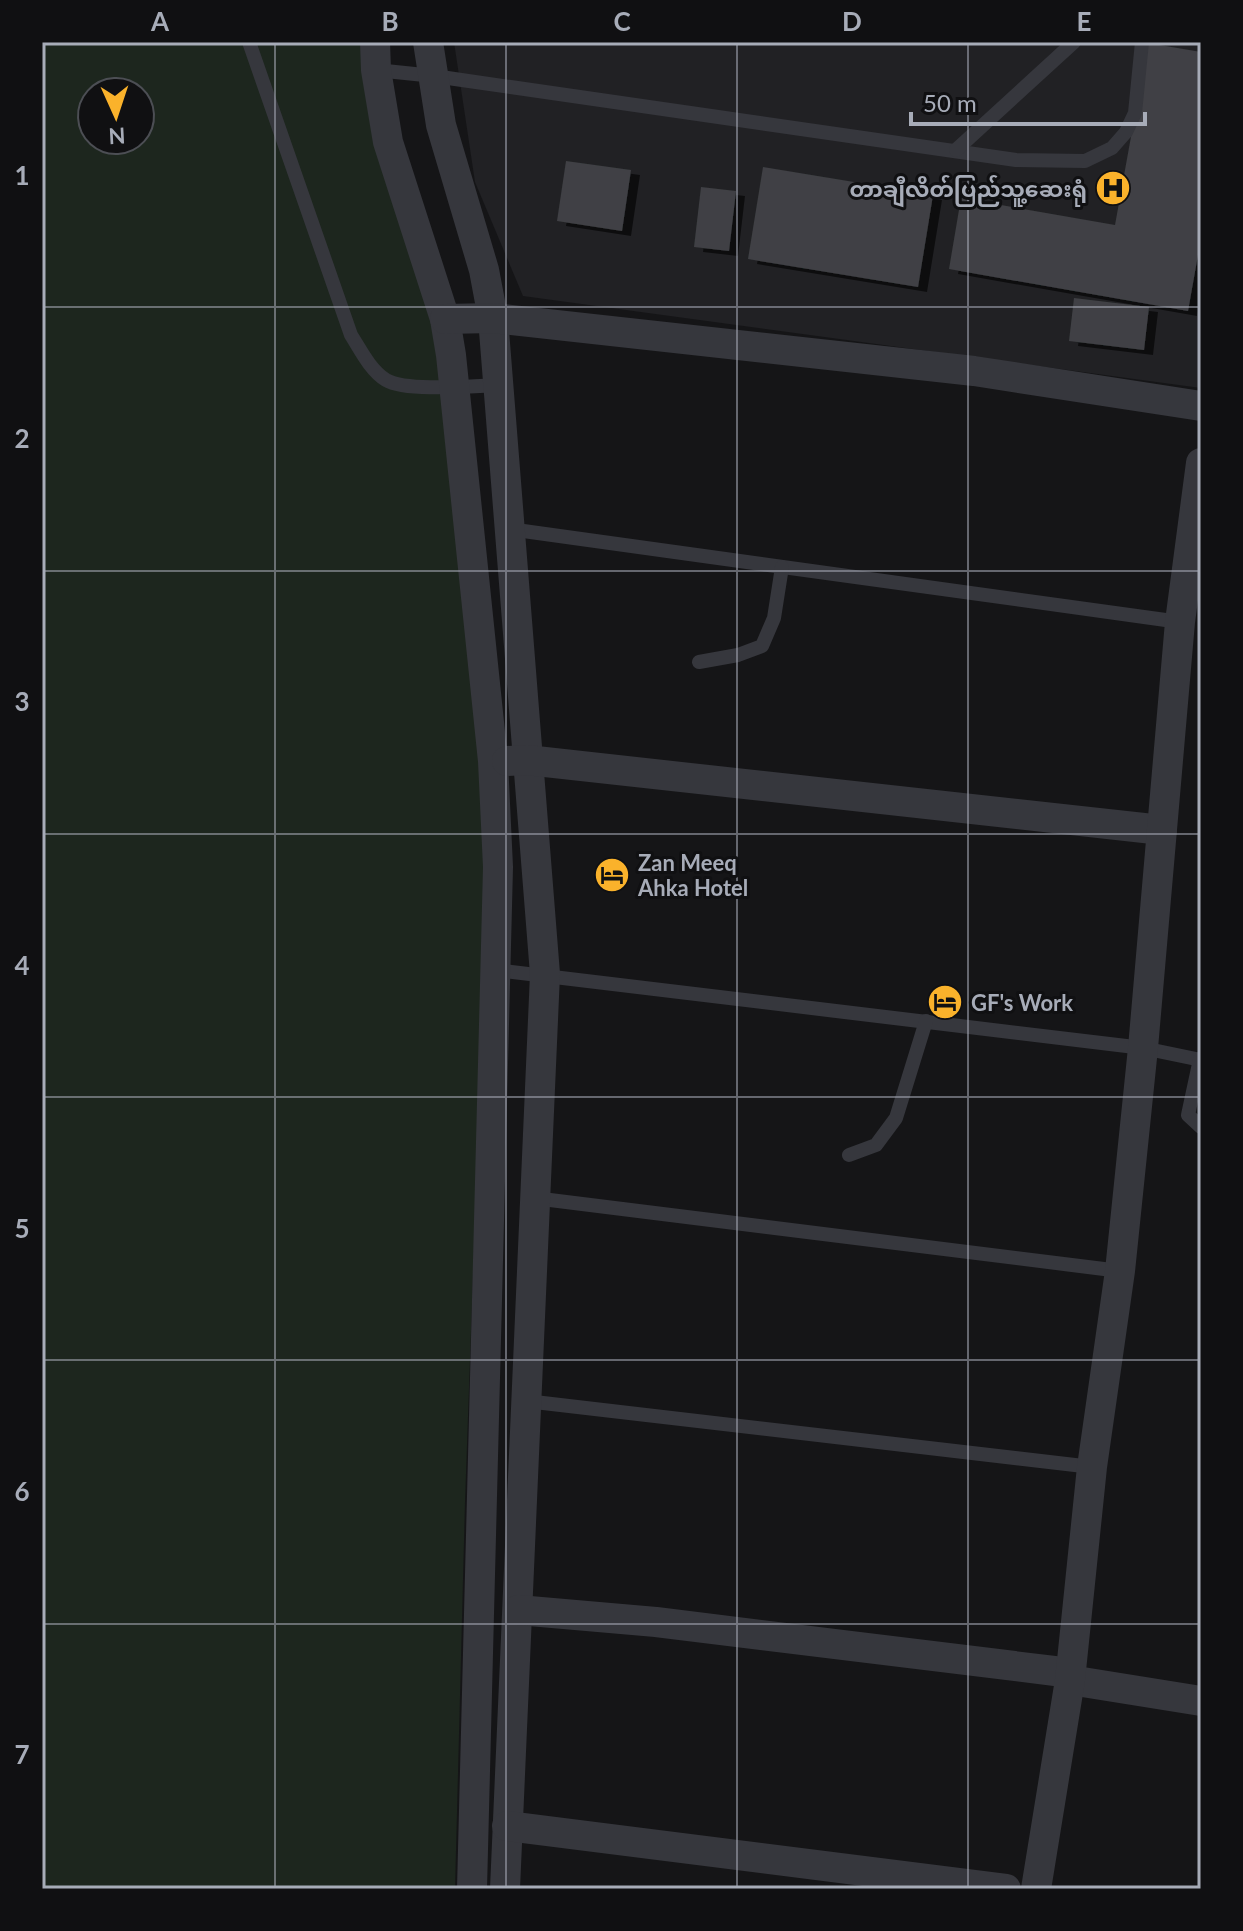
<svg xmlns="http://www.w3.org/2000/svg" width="1243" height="1931" font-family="Lato,'Noto Sans Myanmar',sans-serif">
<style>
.built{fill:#212124}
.green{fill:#1d261e;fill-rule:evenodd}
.building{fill:#3f4044;filter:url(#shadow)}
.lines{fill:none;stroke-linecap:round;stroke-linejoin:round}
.path{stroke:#3c3e44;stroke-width:5;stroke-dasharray:4 6;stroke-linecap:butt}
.service{stroke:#36373d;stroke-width:14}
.minor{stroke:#36373d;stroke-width:30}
.grid{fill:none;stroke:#a7acb8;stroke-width:2;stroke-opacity:0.55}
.labels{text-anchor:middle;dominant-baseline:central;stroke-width:6;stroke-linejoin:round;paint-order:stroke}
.poi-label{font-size:22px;font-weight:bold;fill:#a7acb8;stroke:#101012;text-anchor:start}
.neatline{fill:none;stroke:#a7acb8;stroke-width:3}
.grid-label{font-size:26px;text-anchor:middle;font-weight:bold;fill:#a7acb8}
</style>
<defs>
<filter id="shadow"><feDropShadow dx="9" dy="5" stdDeviation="0" flood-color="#0009"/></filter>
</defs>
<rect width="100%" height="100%" fill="#151517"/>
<polygon class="built" points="454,42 1201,42 1201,388 523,296 475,182"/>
<path class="green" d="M42 42H379L458 418 487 874 465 1502 455 1889H42ZM92 92H140V140H92Z"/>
<g class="building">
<polygon points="1148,43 1201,52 1201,238 1188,311 949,269 961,198 1115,225"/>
<polygon points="566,161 631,170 622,231 557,221"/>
<polygon points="763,167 933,195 918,287 748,259"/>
<polygon points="701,187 736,191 729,251 694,247"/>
<polygon points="1074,298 1149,307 1144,350 1069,341"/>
</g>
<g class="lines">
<polyline class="path" points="1108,173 1113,185"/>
<g class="service">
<path d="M249 42 351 335C360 349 370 370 386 380 406 392 473 386 498 385"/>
<polyline points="376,70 434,76 1016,160 1085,161 1112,148 1126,132 1135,113 1142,42"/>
<polyline points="956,150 1074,42"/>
<polyline points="509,529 1180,622"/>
<polyline points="699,662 738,655 762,646 774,618 782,567"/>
<polyline points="496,970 1143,1048 1201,1060"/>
<polyline points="1200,1059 1188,1115 1201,1127"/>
<polyline points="849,1155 876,1145 896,1118 926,1021"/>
<polyline points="534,1198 1120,1271"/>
<polyline points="526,1401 1092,1467"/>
</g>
<g class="minor">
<polyline points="375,42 376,70 388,142 445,319 451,355 493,761 498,867 472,1889"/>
<polyline points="428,42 441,125 484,270 493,318 545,974 505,1889"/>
<polyline points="445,319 493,318 974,371 1201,406"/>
<polyline points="507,761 527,760 1162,830"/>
<polyline points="518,1610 656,1622 1071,1673"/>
<polyline points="1070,1680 1201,1701"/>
<polyline points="507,1826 1006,1889"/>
<polyline points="1036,1889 1070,1680 1092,1467 1120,1271 1143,1048 1180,622 1201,463"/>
</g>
</g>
<path class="grid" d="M275 42V1889M506 42V1889M737 42V1889M968 42V1889M42 307H1201M42 571H1201M42 834H1201M42 1097H1201M42 1360H1201M42 1624H1201"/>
<defs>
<g id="hospital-disc" transform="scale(1.8)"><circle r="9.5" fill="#fab22b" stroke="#101012"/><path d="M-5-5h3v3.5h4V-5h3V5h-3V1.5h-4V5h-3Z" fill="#111"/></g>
<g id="hotel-disc" transform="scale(1.8)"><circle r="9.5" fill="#fab22b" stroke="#101012"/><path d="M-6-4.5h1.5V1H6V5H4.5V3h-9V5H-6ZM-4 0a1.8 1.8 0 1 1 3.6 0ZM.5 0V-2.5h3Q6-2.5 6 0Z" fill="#111"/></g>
</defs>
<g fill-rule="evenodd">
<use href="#hospital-disc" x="1113" y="188"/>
<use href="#hotel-disc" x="612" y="875"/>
<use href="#hotel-disc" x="945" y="1002"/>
</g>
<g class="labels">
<g class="poi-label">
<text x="1087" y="188" text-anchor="end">တာချီလိတ်ပြည်သူ့ဆေးရုံ</text>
<text x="638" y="862">Zan Meeq<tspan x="638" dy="25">Ahka Hotel</tspan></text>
<text x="971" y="1002">GF's Work</text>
</g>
</g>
<rect width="1243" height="1931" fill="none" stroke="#101012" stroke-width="88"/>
<g transform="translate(116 116) rotate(177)"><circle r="38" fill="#101012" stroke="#4c4e54" stroke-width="2"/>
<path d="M0-6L14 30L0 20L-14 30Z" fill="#fab22b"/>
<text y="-12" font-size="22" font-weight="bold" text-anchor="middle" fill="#a7acb8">N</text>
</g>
<path d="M911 112v12h234v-12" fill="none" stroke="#a7acb8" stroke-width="4"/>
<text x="923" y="112" font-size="24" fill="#a7acb8" stroke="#101012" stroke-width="6" paint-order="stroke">50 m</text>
<rect x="44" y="44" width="1155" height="1843" class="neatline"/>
<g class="grid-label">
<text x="160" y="31">A</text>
<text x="390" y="31">B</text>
<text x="622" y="31">C</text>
<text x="852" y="31">D</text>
<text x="1084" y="31">E</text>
<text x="22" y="185">1</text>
<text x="22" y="448">2</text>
<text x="22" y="711">3</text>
<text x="22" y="975">4</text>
<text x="22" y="1238">5</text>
<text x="22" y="1501">6</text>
<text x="22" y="1764">7</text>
</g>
</svg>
